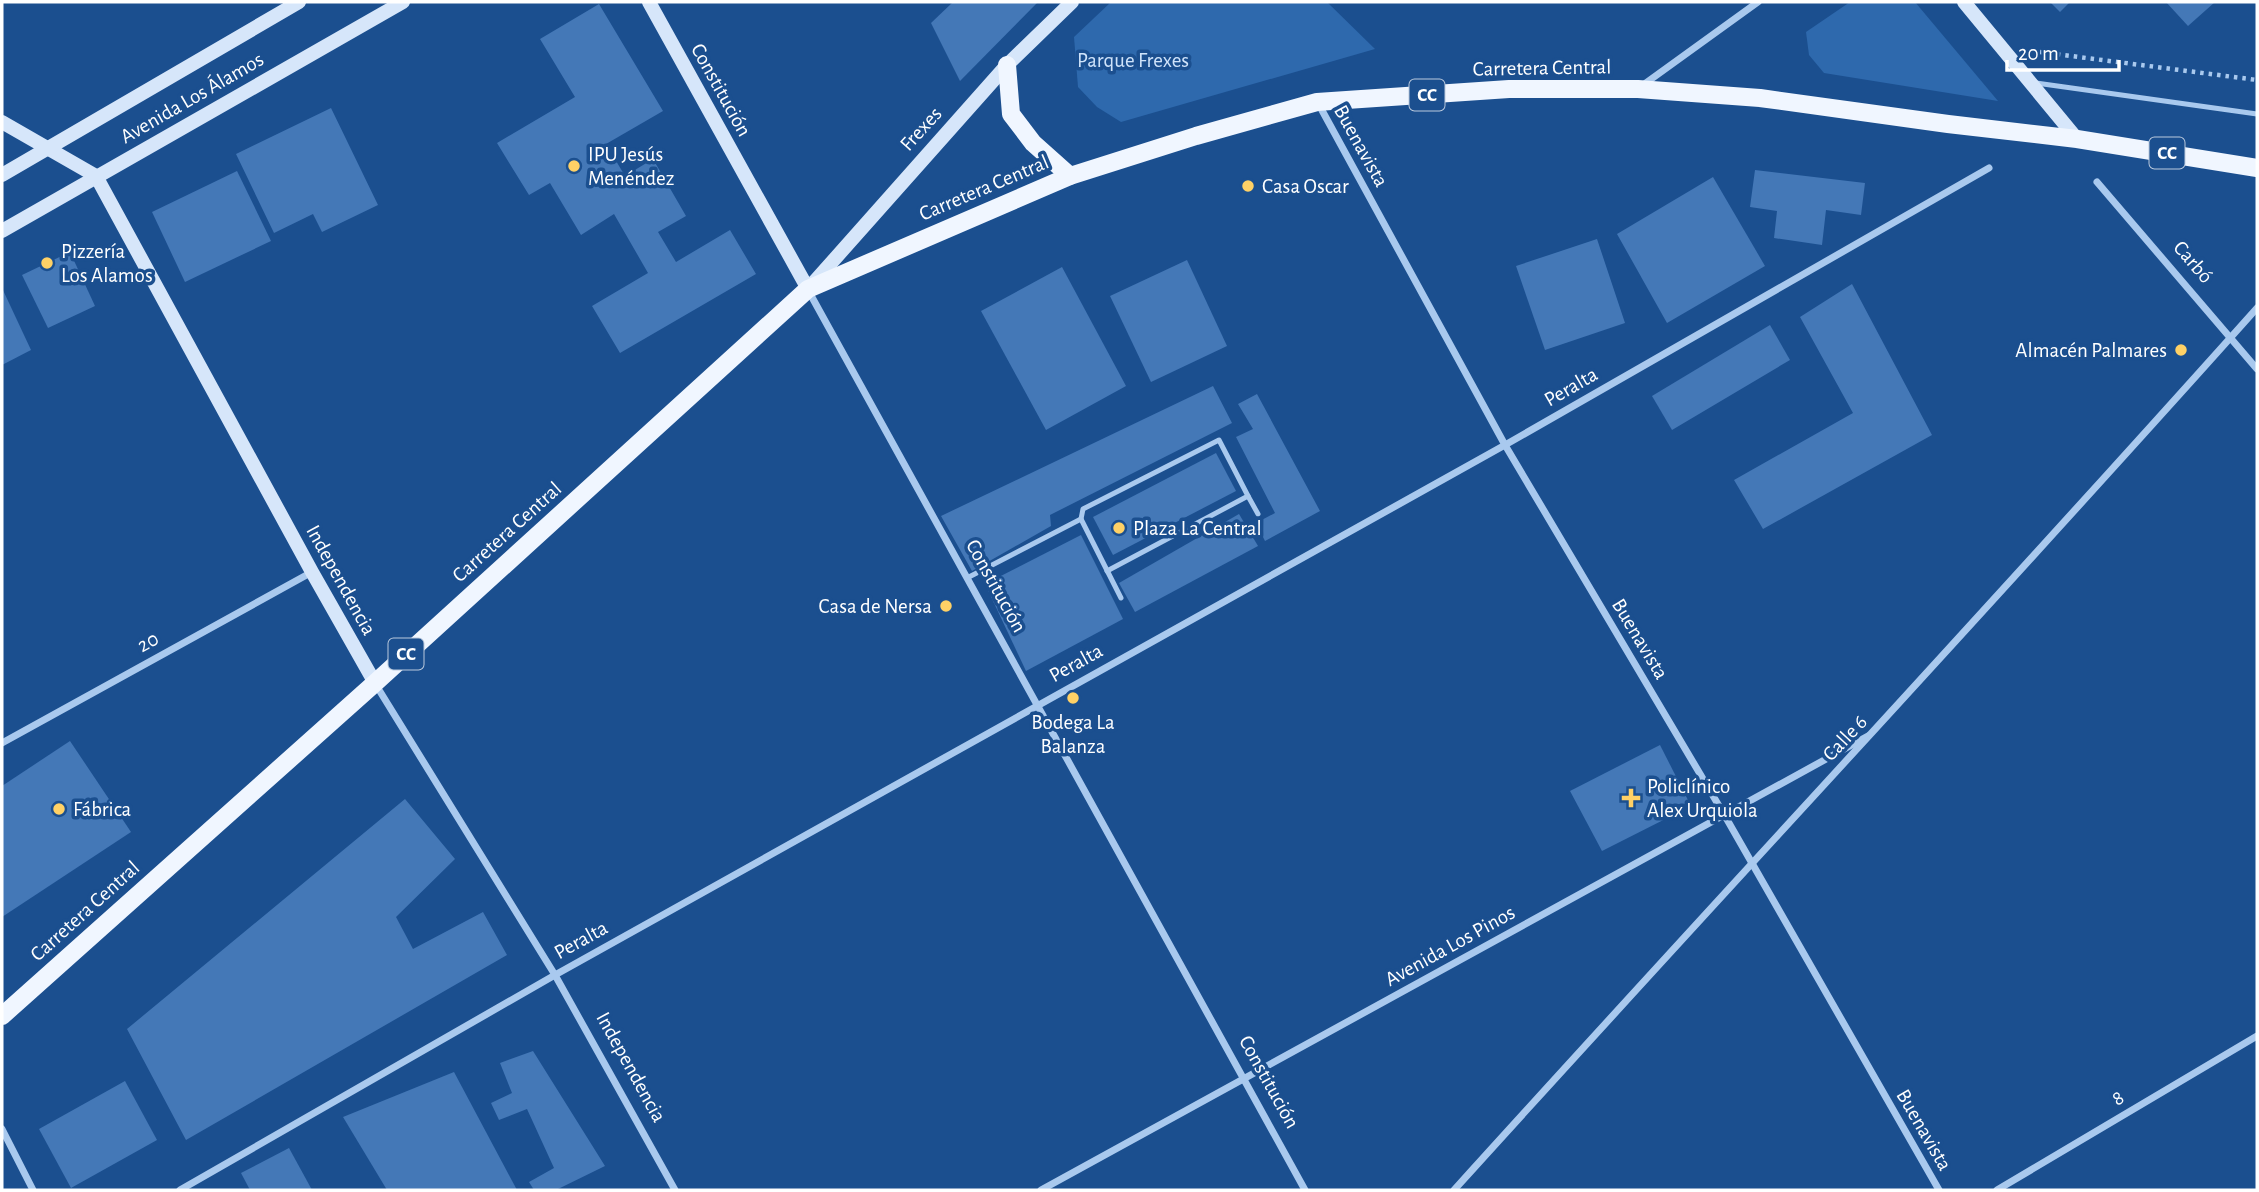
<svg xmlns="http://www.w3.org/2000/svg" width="2259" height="1192" font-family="'Alegreya Sans',sans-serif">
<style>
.green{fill:#2e69ad}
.building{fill:#4478b7}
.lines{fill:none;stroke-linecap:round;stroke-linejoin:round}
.path{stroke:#a9c9ee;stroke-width:4.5;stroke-dasharray:3.5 5;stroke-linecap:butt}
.lane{stroke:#a9c9ee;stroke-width:5}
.street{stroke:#a9c9ee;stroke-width:7}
.secondary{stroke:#d6e6fa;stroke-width:14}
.primary{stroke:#f0f6ff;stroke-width:18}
.poi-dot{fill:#ffd166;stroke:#1b4f8f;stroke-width:2.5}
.labels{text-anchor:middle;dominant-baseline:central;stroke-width:7;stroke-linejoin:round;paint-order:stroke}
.shield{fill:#1b4f8f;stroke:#bbcadd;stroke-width:2}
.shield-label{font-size:19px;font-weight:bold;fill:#fff}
.park-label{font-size:21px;fill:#cfe3fa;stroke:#1b4f8f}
.street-label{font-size:21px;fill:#fff;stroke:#1b4f8f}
.poi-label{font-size:21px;fill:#fff;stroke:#1b4f8f;text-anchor:start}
</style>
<rect width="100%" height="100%" fill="#1b4f8f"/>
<g class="green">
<polygon points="1111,2 1327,2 1375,49 1121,122 1097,107 1078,87 1074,37"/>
<polygon points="1850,2 1915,2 1998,101 1824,73 1809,55 1806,32"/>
</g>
<g class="building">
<polygon points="953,2 1038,2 960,81 931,23"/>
<polygon points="2050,2 2070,2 2060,12"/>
<polygon points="2166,2 2215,2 2188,26"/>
<polygon points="599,4 663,111 606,144 625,176 653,159 686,216 658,232 676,262 730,230 756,274 620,353 592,306 648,273 614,214 581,235 550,183 529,195 497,143 575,97 540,39"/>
<polygon points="331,108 378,205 322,232 313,214 274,233 236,154"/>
<polygon points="1755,170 1865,183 1861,215 1826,210 1822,245 1774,238 1777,211 1750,207"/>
<polygon points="237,171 271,241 185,282 152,212"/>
<polygon points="1713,177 1765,266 1667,323 1617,234"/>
<polygon points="1597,239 1625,323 1545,350 1516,266"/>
<polygon points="70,252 95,306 48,328 22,275"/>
<polygon points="1187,260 1227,346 1151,382 1110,296"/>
<polygon points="1062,267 1126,386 1046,430 981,311"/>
<polygon points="1852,284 1932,435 1763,529 1734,480 1853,413 1800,317"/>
<polygon points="2,288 31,350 2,365"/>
<polygon points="1770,325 1790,360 1672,430 1652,396"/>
<polygon points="1213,386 1232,423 1050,515 1051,526 972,571 941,516"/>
<polygon points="1257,394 1320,511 1265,541 1256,523 1275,513 1236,437 1253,429 1238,404"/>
<polygon points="1216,453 1236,491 1113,555 1093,517"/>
<polygon points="1239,514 1258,546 1135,612 1119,583"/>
<polygon points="1081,535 1123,619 1026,671 985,584"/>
<polygon points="70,741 131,832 2,917 2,786"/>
<polygon points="1660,745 1691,806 1602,851 1570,791"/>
<polygon points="405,799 455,859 396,917 413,949 483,912 507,955 186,1140 127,1029"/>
<polygon points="533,1051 605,1166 556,1190 534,1190 529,1182 554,1168 527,1109 499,1120 491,1103 512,1093 500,1063"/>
<polygon points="454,1072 517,1190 387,1190 343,1117"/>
<polygon points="125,1081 157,1140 71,1188 39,1129"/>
<polygon points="289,1148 312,1190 250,1190 241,1173"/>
</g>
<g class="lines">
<polyline class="path" points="2040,52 2257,80"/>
<g class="lane">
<polyline points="2036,83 2257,114"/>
<polyline points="1248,496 1258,514"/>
<polyline points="1081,519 1083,509 1219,440 1248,496 1107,571"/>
<polyline points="967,578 1081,519 1121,598"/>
</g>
<g class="street">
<polyline points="1643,85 1758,2"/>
<polyline points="1318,103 1505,445 1725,816 1939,1190"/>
<polyline points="2097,182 2257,369"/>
<polyline points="808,290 1305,1190"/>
<polyline points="376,685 555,975 675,1190"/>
<polyline points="2,743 312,572"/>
<polyline points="2,1129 33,1190"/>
<polyline points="180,1190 555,975 1505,445 1989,168"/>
<polyline points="1041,1190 1868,736"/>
<path d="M1454 1190C1721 895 1992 605 2257 308"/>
<polyline points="1997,1190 2257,1036"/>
</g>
<g class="secondary">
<polyline points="649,2 808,289 1007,65 1072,2"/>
<polyline points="1964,2 2077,139"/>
<polyline points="2,122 96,176 312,572 375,683"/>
<polyline points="2,175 299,2"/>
<polyline points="2,231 403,2"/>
</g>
<g class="primary">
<polyline points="1007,65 1011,114 1033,143 1070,176"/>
<polyline points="2,1016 375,683 808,289 1070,176 1196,136 1317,102 1509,89 1638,89 1760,98 1948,124 2077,139 2257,168"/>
</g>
</g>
<g class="poi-dot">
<circle cx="574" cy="166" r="7"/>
<circle cx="1248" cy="186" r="7"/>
<circle cx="47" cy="263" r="7"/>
<circle cx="2181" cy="350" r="7"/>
<circle cx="1119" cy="528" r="7"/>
<circle cx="946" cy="606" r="7"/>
<circle cx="1073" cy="698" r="7"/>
<path d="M1627.5 787.5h7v7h7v7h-7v7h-7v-7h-7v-7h7z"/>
<circle cx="59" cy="809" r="7"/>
</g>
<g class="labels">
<g class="shield">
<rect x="1409.5" y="79.5" width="35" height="31" rx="5"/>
<rect x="2149.5" y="137.5" width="35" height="31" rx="5"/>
<rect x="388.5" y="638.5" width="35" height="31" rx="5"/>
</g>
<g class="shield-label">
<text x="1427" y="95">CC</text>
<text x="2167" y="153">CC</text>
<text x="406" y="654">CC</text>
</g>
<g class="park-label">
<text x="1133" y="60">Parque Frexes</text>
</g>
<g class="street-label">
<text transform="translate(1542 68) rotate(-1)">Carretera Central</text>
<text transform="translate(721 90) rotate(61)">Constitución</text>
<text transform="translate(192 98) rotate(-30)">Avenida Los Álamos</text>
<text transform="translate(921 129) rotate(-48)">Frexes</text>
<text transform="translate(1361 146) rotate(61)">Buenavista</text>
<text transform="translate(984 188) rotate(-23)">Carretera Central</text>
<text transform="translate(2193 262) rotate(49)">Carbó</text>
<text transform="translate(1571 387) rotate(-30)">Peralta</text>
<text transform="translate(507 532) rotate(-42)">Carretera Central</text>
<text transform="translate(341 580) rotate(61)">Independencia</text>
<text transform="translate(996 586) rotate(61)">Constitución</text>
<text transform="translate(1640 639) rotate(59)">Buenavista</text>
<text transform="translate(148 642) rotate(-29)">20</text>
<text transform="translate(1076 663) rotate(-29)">Peralta</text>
<text transform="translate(1845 738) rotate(-47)">Calle 6</text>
<text transform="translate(85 911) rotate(-42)">Carretera Central</text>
<text transform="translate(581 940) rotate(-29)">Peralta</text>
<text transform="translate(1450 946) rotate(-29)">Avenida Los Pinos</text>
<text transform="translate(631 1067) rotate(61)">Independencia</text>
<text transform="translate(1269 1082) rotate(61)">Constitución</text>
<text transform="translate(2118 1098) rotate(-31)">8</text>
<text transform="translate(1924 1130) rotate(60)">Buenavista</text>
</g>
<g class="poi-label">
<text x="588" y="154">IPU Jesús<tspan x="588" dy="24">Menéndez</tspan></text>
<text x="1262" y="186">Casa Oscar</text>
<text x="61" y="251">Pizzería<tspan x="61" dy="24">Los Alamos</tspan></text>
<text x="2167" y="350" text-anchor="end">Almacén Palmares</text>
<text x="1133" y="528">Plaza La Central</text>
<text x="932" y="606" text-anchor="end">Casa de Nersa</text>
<text x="1073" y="722" text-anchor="middle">Bodega La<tspan x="1073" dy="24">Balanza</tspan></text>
<text x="1647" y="786">Policlínico<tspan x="1647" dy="24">Alex Urquiola</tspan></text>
<text x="73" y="809">Fábrica</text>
</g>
</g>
<rect width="2259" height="1192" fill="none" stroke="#ffffff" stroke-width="7"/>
<path d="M2007 60v10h112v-10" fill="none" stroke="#ffffff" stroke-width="3.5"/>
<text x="2018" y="60" font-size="21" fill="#ffffff" stroke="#1b4f8f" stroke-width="5" paint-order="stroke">20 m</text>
</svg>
